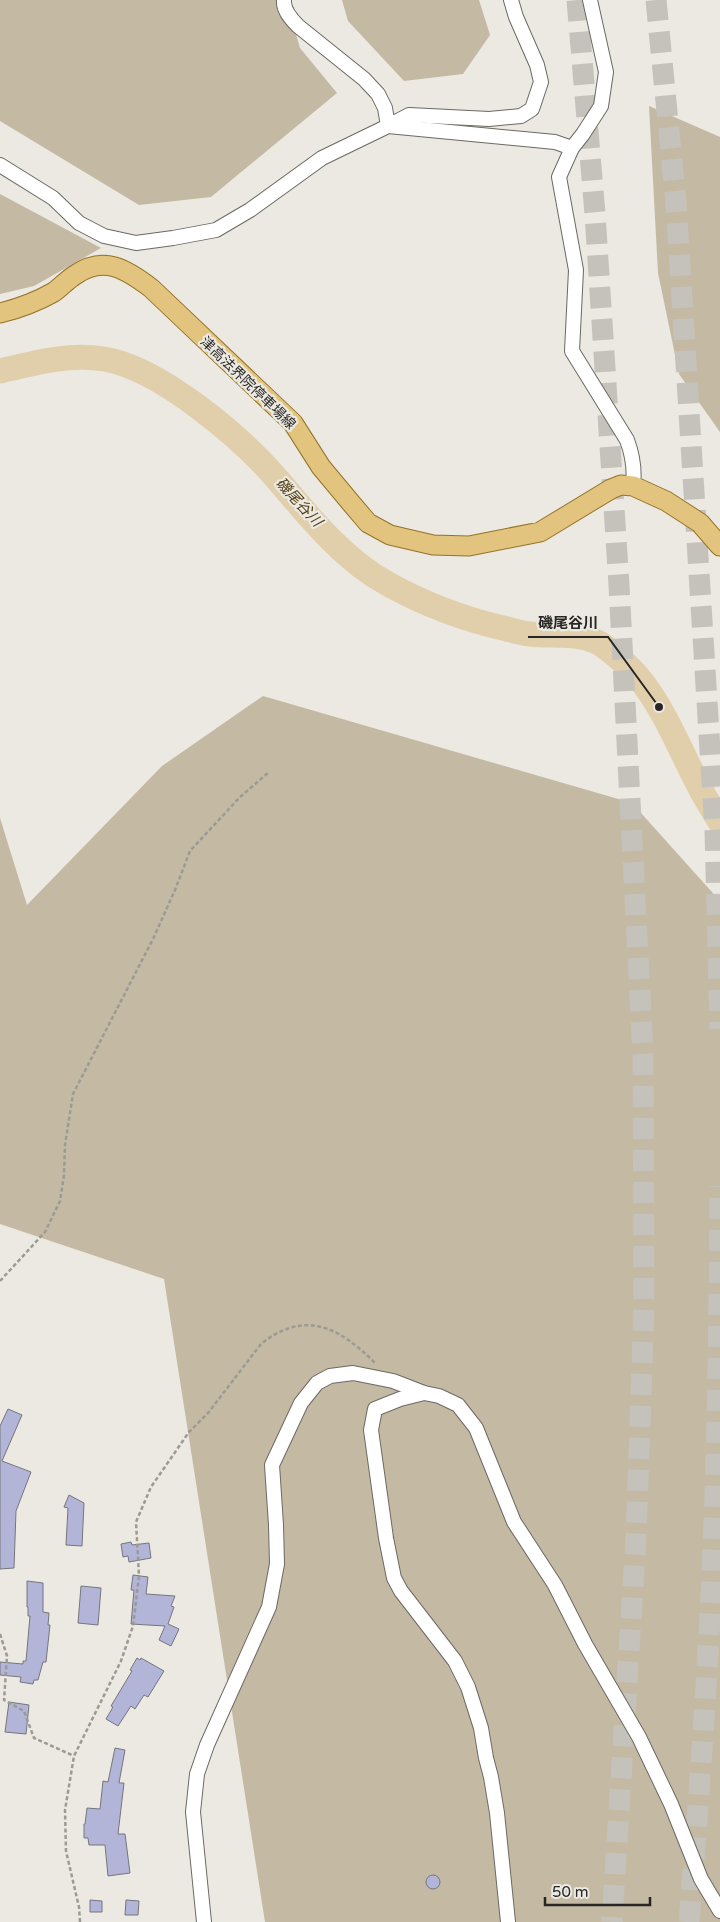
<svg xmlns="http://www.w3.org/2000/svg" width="720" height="1922" font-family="'Varela Round','Noto Sans JP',sans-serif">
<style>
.green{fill:#c4b9a3}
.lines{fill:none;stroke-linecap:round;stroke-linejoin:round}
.river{stroke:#e1cfab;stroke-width:25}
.building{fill:#b2b4d8;stroke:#75767c}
.highway-tunnel{stroke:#c5c2bc;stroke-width:21;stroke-dasharray:21 11;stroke-linecap:butt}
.minor-casing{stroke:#6c6964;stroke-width:16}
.major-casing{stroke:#947327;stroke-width:21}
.path{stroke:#9c9a95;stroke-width:2.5;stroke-dasharray:4 2.5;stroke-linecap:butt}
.minor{stroke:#fff;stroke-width:14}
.major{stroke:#e2c47f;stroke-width:19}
.labels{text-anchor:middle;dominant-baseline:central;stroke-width:4.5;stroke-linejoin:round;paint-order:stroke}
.street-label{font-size:14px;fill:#272624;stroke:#ece9e2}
.water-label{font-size:15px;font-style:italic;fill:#523e12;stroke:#ece9e2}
.leader{fill:none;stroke:#272624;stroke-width:2}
.callout-dot{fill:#272624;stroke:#ece9e2;stroke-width:2}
.callout-label{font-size:15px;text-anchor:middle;font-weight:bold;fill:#272624;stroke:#ece9e2;stroke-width:4.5;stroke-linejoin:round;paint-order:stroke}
</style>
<rect width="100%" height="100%" fill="#ece9e2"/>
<g class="green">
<polygon points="0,0 286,0 300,48 337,93 211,197 139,205 0,121"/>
<polygon points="342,0 479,0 490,35 463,74 404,81 348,21"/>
<polygon points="649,106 720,137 720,432 679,374 658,273"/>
<polygon points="0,194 101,248 34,286 0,294"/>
<polygon points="263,696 632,803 720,901 720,1922 265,1922 164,1279 0,1224 0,818 27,905 162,766"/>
</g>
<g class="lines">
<path class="river" d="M0 371C33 363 70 353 104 359 160 368 242 438 278 480 310 518 344 560 388 584 424 604 467 620 507 629 515 631 522 633 530 634 554 637 585 631 605 647 617 656 630 667 639 678 665 710 680 750 699 786 705 798 713 810 720 822"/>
</g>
<g class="building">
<polygon points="8,1409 22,1415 2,1461 31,1472 16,1511 14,1568 0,1569 0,1426"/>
<polygon points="69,1495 84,1503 82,1546 66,1545 68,1508 64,1507"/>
<polygon points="131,1542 132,1545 149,1543 151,1558 129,1562 128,1556 123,1557 121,1544"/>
<polygon points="133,1575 148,1577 146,1594 175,1596 171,1606 174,1607 168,1624 179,1629 171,1646 159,1640 165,1626 131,1624 134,1590 131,1590"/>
<polygon points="27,1581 43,1583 43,1612 49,1613 48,1625 50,1625 46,1662 43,1662 38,1680 34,1680 33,1684 20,1682 21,1677 0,1675 0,1662 23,1664 23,1661 26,1661 30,1616 28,1616 28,1607 27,1607"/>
<polygon points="81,1586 101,1588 98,1625 78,1623"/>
<polygon points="137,1658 140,1660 141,1658 164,1671 148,1697 144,1695 135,1709 131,1706 118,1726 106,1719 113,1707 111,1706 132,1671 130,1670"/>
<polygon points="9,1702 29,1705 26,1734 5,1732"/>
<polygon points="115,1748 125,1750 119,1783 124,1783 118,1834 125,1834 130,1873 108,1876 105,1845 89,1845 88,1838 84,1838 84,1824 85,1824 87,1808 100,1809 103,1781 108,1782"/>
<circle cx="433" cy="1882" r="7"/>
<polygon points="90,1900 102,1901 102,1912 90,1912"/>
<polygon points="126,1900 139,1901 138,1915 125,1915"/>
</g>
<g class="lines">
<g class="highway-tunnel">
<polyline points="577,0 595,214 619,585 643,1055 644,1307 636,1539 612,1922"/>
<polyline points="656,0 676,203 715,830 720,1029"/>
<path d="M689 1922C699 1798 708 1673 713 1549 718 1428 719 1307 720 1186"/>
</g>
<g class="minor-casing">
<g id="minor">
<path d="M284 0C283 10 291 19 298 26L364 79 378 94 385 108 388 126 409 115 489 119 521 116 532 109 541 82 537 65 516 17 511 0"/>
<path d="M590 0 606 72 601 106 583 134 572 148 559 177 576 270 572 351 627 440C633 456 635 469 633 486"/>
<polyline points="0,165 53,198 79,223 104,236 136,243 173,238 216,230 250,210 322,158 388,126 555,142 572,148"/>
<polyline points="424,1393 400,1399 375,1409 371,1430 386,1538 394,1578 401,1591 455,1661 468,1687 481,1728 486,1758 491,1777 497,1813 508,1922"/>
<polyline points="204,1922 193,1812 197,1774 207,1745 269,1607 277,1564 276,1525 272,1465 301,1403 317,1383 330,1376 353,1373 393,1381 424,1393 439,1396 458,1405 476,1428 514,1522 555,1585 585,1644 639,1737 671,1804 701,1879 720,1911"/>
</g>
</g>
<g class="major-casing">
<path id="major" d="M0 313C17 309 38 301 54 292 61 287 67 280 75 275 104 255 126 269 151 288L293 423 321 467 351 503 368 523 390 535 433 545 469 546 540 532 611 489 621 485 633 486 666 501 700 523 720 546"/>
</g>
<g class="path">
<polyline points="0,1281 45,1232 60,1201 64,1175 65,1145 73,1094 153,939 175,890 190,851 240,797 269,772"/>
<polyline points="0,1634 7,1656 4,1700 24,1711 34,1738 74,1756"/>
<path d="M80 1922 79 1907 66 1851 65 1810 74 1756 121 1661 133 1626 139 1576 136 1522 151 1487 189 1432 208 1413 261 1344C305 1309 339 1327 375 1363"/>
</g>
<use href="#minor" class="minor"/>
<use href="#major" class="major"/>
</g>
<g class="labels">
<g class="street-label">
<text transform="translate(248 383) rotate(44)">津高法界院停車場線</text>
</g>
<g class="water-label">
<text transform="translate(299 502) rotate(47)">磯尾谷川</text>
</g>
</g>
<path class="leader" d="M659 707L608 637H528"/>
<circle class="callout-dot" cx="659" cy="707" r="5"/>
<g class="callout-label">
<text x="568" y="628">磯尾谷川</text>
</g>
<path d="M545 1897v8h105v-8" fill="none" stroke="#272624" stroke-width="2.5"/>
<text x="552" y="1897" font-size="15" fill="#272624" stroke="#ece9e2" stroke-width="4" paint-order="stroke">50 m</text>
</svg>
